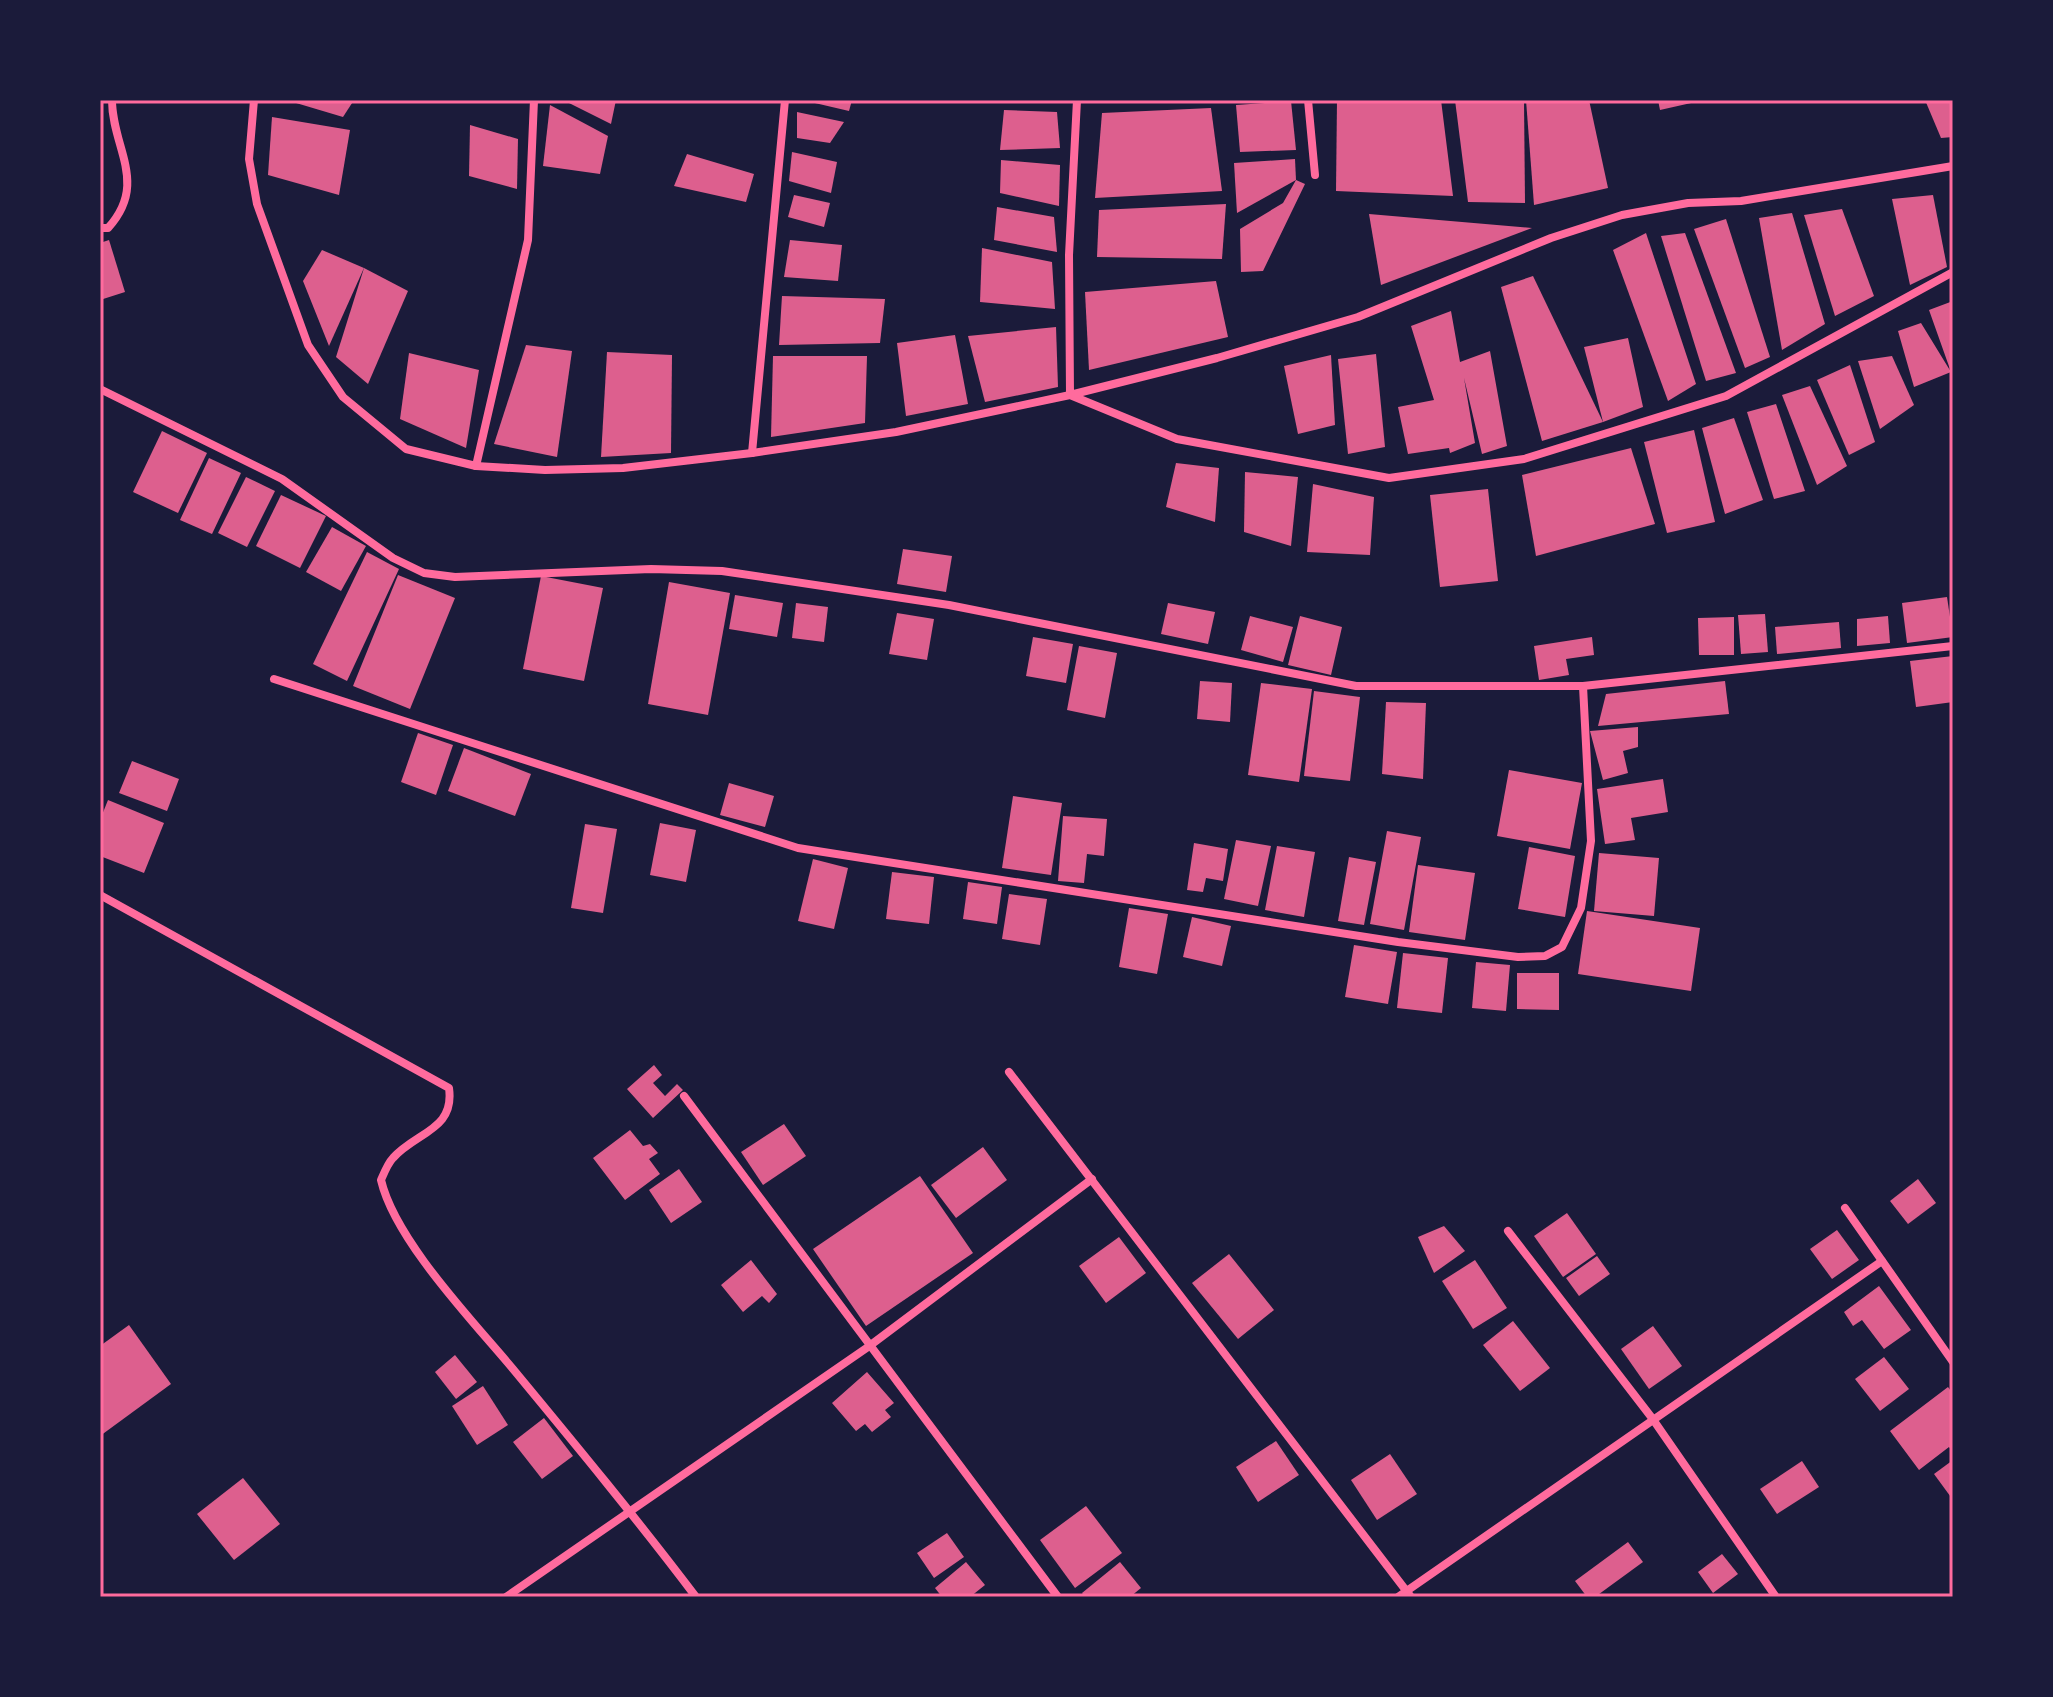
<svg xmlns="http://www.w3.org/2000/svg" width="2053" height="1697" font-family="Lato,sans-serif">
<style>
.building{fill:#dd5f8e}
.lines{fill:none;stroke-linecap:round;stroke-linejoin:round}
.minor{stroke:#ff6b9d;stroke-width:8}
.neatline{fill:none;stroke:#ff6b9d;stroke-width:3}
</style>
<rect width="100%" height="100%" fill="#1b1b3a"/>
<g class="building">
<polygon points="286,100 354,100 343,117"/>
<polygon points="563,100 616,100 611,124"/>
<polygon points="802,100 852,100 849,111"/>
<polygon points="1337,100 1441,100 1453,196 1336,191"/>
<polygon points="1455,100 1524,100 1525,203 1468,202"/>
<polygon points="1526,100 1589,100 1608,188 1534,205"/>
<polygon points="1658,100 1700,100 1700,101 1660,110"/>
<polygon points="1925,100 1953,100 1953,137 1941,138"/>
<polygon points="1291,101 1296,150 1240,152 1236,105"/>
<polygon points="550,105 608,136 600,174 543,166"/>
<polygon points="1211,108 1222,191 1095,198 1102,113"/>
<polygon points="1004,110 1057,112 1060,148 1000,150"/>
<polygon points="797,112 844,122 830,143 797,138"/>
<polygon points="272,117 350,130 339,195 268,175"/>
<polygon points="470,125 518,139 517,189 469,176"/>
<polygon points="792,152 837,162 831,193 789,181"/>
<polygon points="687,154 754,174 746,202 674,186"/>
<polygon points="1295,159 1296,180 1237,213 1234,163"/>
<polygon points="1001,160 1060,165 1059,206 1000,193"/>
<polygon points="1296,180 1305,184 1263,271 1241,272 1240,229 1283,203"/>
<polygon points="794,195 830,203 824,227 788,217"/>
<polygon points="1933,195 1947,267 1910,285 1892,199"/>
<polygon points="1226,204 1222,259 1097,257 1099,210"/>
<polygon points="997,207 1054,217 1057,252 994,240"/>
<polygon points="1842,209 1874,296 1835,316 1804,215"/>
<polygon points="1792,213 1825,324 1782,350 1759,218"/>
<polygon points="1369,214 1532,228 1381,285"/>
<polygon points="1726,219 1770,357 1745,368 1694,229"/>
<polygon points="1646,233 1696,384 1668,401 1613,250"/>
<polygon points="1685,233 1736,373 1706,381 1661,236"/>
<polygon points="109,240 125,292 100,300 100,243"/>
<polygon points="790,240 842,245 838,281 784,277"/>
<polygon points="982,248 1052,262 1055,309 980,302"/>
<polygon points="322,250 364,268 329,346 303,281"/>
<polygon points="364,268 408,291 368,384 336,357"/>
<polygon points="1533,276 1603,422 1542,441 1501,287"/>
<polygon points="1216,281 1228,337 1089,370 1085,292"/>
<polygon points="782,296 885,299 880,343 779,345"/>
<polygon points="1953,301 1953,377 1951,372 1914,387 1898,331 1921,323 1951,372 1929,310"/>
<polygon points="1451,311 1460,362 1490,351 1507,446 1482,454 1464,378 1475,443 1450,453 1449,448 1408,454 1398,407 1434,400 1411,326"/>
<polygon points="1056,327 1058,387 985,402 968,336"/>
<polygon points="955,335 968,404 906,416 897,343"/>
<polygon points="1628,338 1643,407 1603,422 1584,347"/>
<polygon points="526,345 572,351 557,457 494,444"/>
<polygon points="607,352 672,355 671,453 601,457"/>
<polygon points="409,353 479,370 466,448 400,419"/>
<polygon points="1376,354 1385,447 1348,454 1338,359"/>
<polygon points="1331,355 1335,425 1298,434 1284,366"/>
<polygon points="773,356 867,356 865,423 771,437"/>
<polygon points="1892,356 1914,405 1880,429 1858,361"/>
<polygon points="1850,365 1875,442 1849,455 1817,380"/>
<polygon points="1810,386 1847,466 1817,485 1782,395"/>
<polygon points="1776,404 1805,491 1774,499 1747,412"/>
<polygon points="1734,418 1763,500 1725,514 1702,428"/>
<polygon points="1694,430 1715,522 1667,533 1644,442"/>
<polygon points="162,431 207,453 178,513 133,492"/>
<polygon points="1631,448 1655,524 1536,556 1522,475"/>
<polygon points="209,458 241,473 212,534 180,520"/>
<polygon points="1176,463 1219,468 1215,522 1166,507"/>
<polygon points="1245,472 1298,477 1291,546 1244,532"/>
<polygon points="246,477 275,491 247,547 218,533"/>
<polygon points="1313,484 1374,497 1370,555 1307,552"/>
<polygon points="1488,489 1498,581 1440,587 1430,495"/>
<polygon points="281,495 326,516 300,568 256,546"/>
<polygon points="332,527 366,546 341,591 306,572"/>
<polygon points="903,549 952,556 946,592 897,584"/>
<polygon points="367,552 399,569 347,681 313,664"/>
<polygon points="398,575 455,598 410,709 353,686"/>
<polygon points="541,576 603,588 584,681 523,669"/>
<polygon points="669,582 730,593 708,715 648,704"/>
<polygon points="735,595 783,603 777,637 729,629"/>
<polygon points="1947,597 1953,637 1907,643 1902,603"/>
<polygon points="796,603 828,607 824,642 792,638"/>
<polygon points="1168,603 1215,612 1208,644 1161,634"/>
<polygon points="897,613 934,619 927,660 889,654"/>
<polygon points="1765,614 1768,652 1741,654 1738,615"/>
<polygon points="1250,616 1293,627 1283,662 1241,650"/>
<polygon points="1300,616 1342,627 1331,675 1288,665"/>
<polygon points="1888,616 1890,643 1857,646 1857,619"/>
<polygon points="1734,617 1734,655 1699,655 1698,618"/>
<polygon points="1839,622 1841,648 1777,654 1775,627"/>
<polygon points="1033,637 1073,644 1066,683 1026,676"/>
<polygon points="1592,637 1594,655 1566,659 1569,675 1539,680 1534,646"/>
<polygon points="1079,646 1117,653 1105,718 1067,710"/>
<polygon points="1953,656 1953,702 1916,707 1910,661"/>
<polygon points="1200,681 1232,683 1230,722 1197,719"/>
<polygon points="1725,681 1729,714 1598,726 1606,694"/>
<polygon points="1261,683 1312,689 1299,782 1248,775"/>
<polygon points="1314,691 1360,697 1350,781 1304,776"/>
<polygon points="1386,702 1426,703 1423,779 1382,774"/>
<polygon points="1638,727 1638,747 1623,751 1628,773 1603,780 1590,731"/>
<polygon points="418,733 453,745 436,795 401,782"/>
<polygon points="464,748 531,774 515,816 448,791"/>
<polygon points="132,761 179,779 167,811 119,793"/>
<polygon points="1509,770 1582,783 1570,849 1497,836"/>
<polygon points="1663,779 1668,812 1631,818 1635,840 1605,844 1597,789"/>
<polygon points="729,783 774,796 765,827 720,815"/>
<polygon points="1013,796 1062,803 1051,875 1002,868"/>
<polygon points="108,800 164,823 144,873 100,856 100,820"/>
<polygon points="1063,816 1107,819 1104,856 1087,854 1084,883 1058,881"/>
<polygon points="660,823 696,830 686,882 650,875"/>
<polygon points="585,824 617,829 603,913 571,908"/>
<polygon points="1387,831 1421,837 1404,930 1370,924"/>
<polygon points="1236,840 1271,846 1258,906 1224,899"/>
<polygon points="1194,843 1228,849 1223,881 1206,878 1203,892 1187,890"/>
<polygon points="1277,846 1315,852 1304,917 1265,910"/>
<polygon points="1529,847 1575,856 1565,917 1518,909"/>
<polygon points="1599,853 1659,858 1654,916 1594,911"/>
<polygon points="1349,857 1376,862 1364,925 1338,921"/>
<polygon points="813,859 848,868 834,929 798,921"/>
<polygon points="1418,865 1475,873 1465,940 1409,932"/>
<polygon points="892,872 934,877 929,924 886,919"/>
<polygon points="968,882 1002,887 997,924 963,919"/>
<polygon points="1009,894 1047,899 1040,945 1002,939"/>
<polygon points="1129,908 1168,914 1157,974 1119,967"/>
<polygon points="1587,911 1700,928 1691,991 1578,974"/>
<polygon points="1192,917 1231,926 1222,966 1183,957"/>
<polygon points="1354,945 1397,952 1388,1004 1345,997"/>
<polygon points="1403,953 1448,958 1442,1013 1397,1008"/>
<polygon points="1476,962 1510,965 1506,1011 1472,1008"/>
<polygon points="1517,973 1559,973 1559,1010 1517,1009"/>
<polygon points="654,1065 662,1075 653,1083 665,1096 677,1084 683,1090 653,1118 627,1089"/>
<polygon points="784,1124 806,1156 763,1185 741,1152"/>
<polygon points="630,1130 643,1146 650,1144 658,1153 649,1159 660,1174 625,1200 593,1158"/>
<polygon points="983,1147 1007,1180 956,1218 931,1185"/>
<polygon points="679,1169 702,1202 671,1223 649,1190"/>
<polygon points="920,1176 973,1253 866,1326 813,1249"/>
<polygon points="1918,1179 1936,1203 1908,1224 1890,1201"/>
<polygon points="1567,1213 1596,1254 1563,1277 1534,1236"/>
<polygon points="1444,1226 1465,1251 1434,1273 1418,1237"/>
<polygon points="1837,1230 1859,1260 1832,1279 1810,1249"/>
<polygon points="1119,1237 1146,1273 1106,1303 1079,1266"/>
<polygon points="1229,1254 1274,1310 1238,1339 1192,1283"/>
<polygon points="1597,1256 1610,1274 1579,1296 1566,1278"/>
<polygon points="751,1260 777,1294 769,1303 762,1296 743,1312 721,1285"/>
<polygon points="1475,1260 1507,1308 1473,1329 1442,1281"/>
<polygon points="1879,1286 1911,1330 1884,1349 1862,1320 1853,1326 1844,1312"/>
<polygon points="1513,1321 1550,1368 1520,1391 1483,1345"/>
<polygon points="129,1325 171,1384 100,1436 100,1346"/>
<polygon points="1653,1326 1682,1366 1649,1389 1621,1349"/>
<polygon points="455,1355 477,1382 456,1399 435,1372"/>
<polygon points="1884,1357 1909,1389 1880,1411 1855,1379"/>
<polygon points="867,1372 894,1403 885,1410 891,1417 872,1432 865,1424 856,1431 832,1403"/>
<polygon points="483,1386 508,1425 477,1445 452,1406"/>
<polygon points="1948,1387 1953,1394 1953,1452 1949,1447 1919,1470 1890,1431"/>
<polygon points="544,1418 573,1456 542,1479 513,1442"/>
<polygon points="1276,1441 1299,1475 1258,1502 1236,1467"/>
<polygon points="1390,1454 1417,1494 1377,1520 1351,1480"/>
<polygon points="1953,1460 1953,1500 1934,1474"/>
<polygon points="1802,1461 1819,1487 1777,1514 1760,1489"/>
<polygon points="243,1478 280,1524 234,1560 197,1514"/>
<polygon points="1086,1506 1122,1553 1075,1588 1040,1540"/>
<polygon points="947,1533 964,1557 934,1578 917,1553"/>
<polygon points="1628,1542 1643,1562 1595,1597 1587,1597 1575,1581"/>
<polygon points="1722,1554 1738,1574 1713,1593 1698,1572"/>
<polygon points="966,1562 985,1585 970,1597 942,1597 935,1588"/>
<polygon points="1120,1562 1141,1588 1130,1597 1085,1597 1082,1593"/>
</g>
<g class="lines">
<g class="minor">
<polyline points="254,100 249,159 257,204 308,345 343,397 406,449 476,466 545,470 623,468 752,453 896,432 1070,395 1177,439 1389,478 1524,459 1726,396 1953,272"/>
<polyline points="1077,100 1069,255 1070,395 1217,358 1358,317 1551,238 1622,215 1688,203 1741,201 1953,166"/>
<polyline points="1308,100 1315,175"/>
<path d="M100 228H108C149 183 112 148 112 100"/>
<polyline points="100,389 282,479 393,558 424,573 455,577 651,569 722,571 949,605 1356,686 1583,686 1953,646"/>
<polyline points="752,453 785,100"/>
<polyline points="476,466 528,240 534,100"/>
<polyline points="274,679 798,848 1398,942 1518,957 1545,956 1562,947 1581,908 1591,841 1583,686"/>
<path d="M100 895 449 1088C455 1130 416 1132 393 1158 388 1163 384 1173 381 1180 395 1240 472 1320 513 1369 575 1444 637 1519 696 1597"/>
<polyline points="1009,1072 1411,1597"/>
<polyline points="684,1096 1058,1597"/>
<polyline points="1845,1208 1953,1362"/>
<polyline points="1508,1231 1652,1418 1776,1597"/>
<polyline points="506,1597 868,1347 1092,1179"/>
<polyline points="1398,1597 1882,1261"/>
</g>
</g>
<rect width="2053" height="1697" fill="none" stroke="#1b1b3a" stroke-width="204"/>
<rect x="102" y="102" width="1849" height="1493" class="neatline"/>
</svg>
